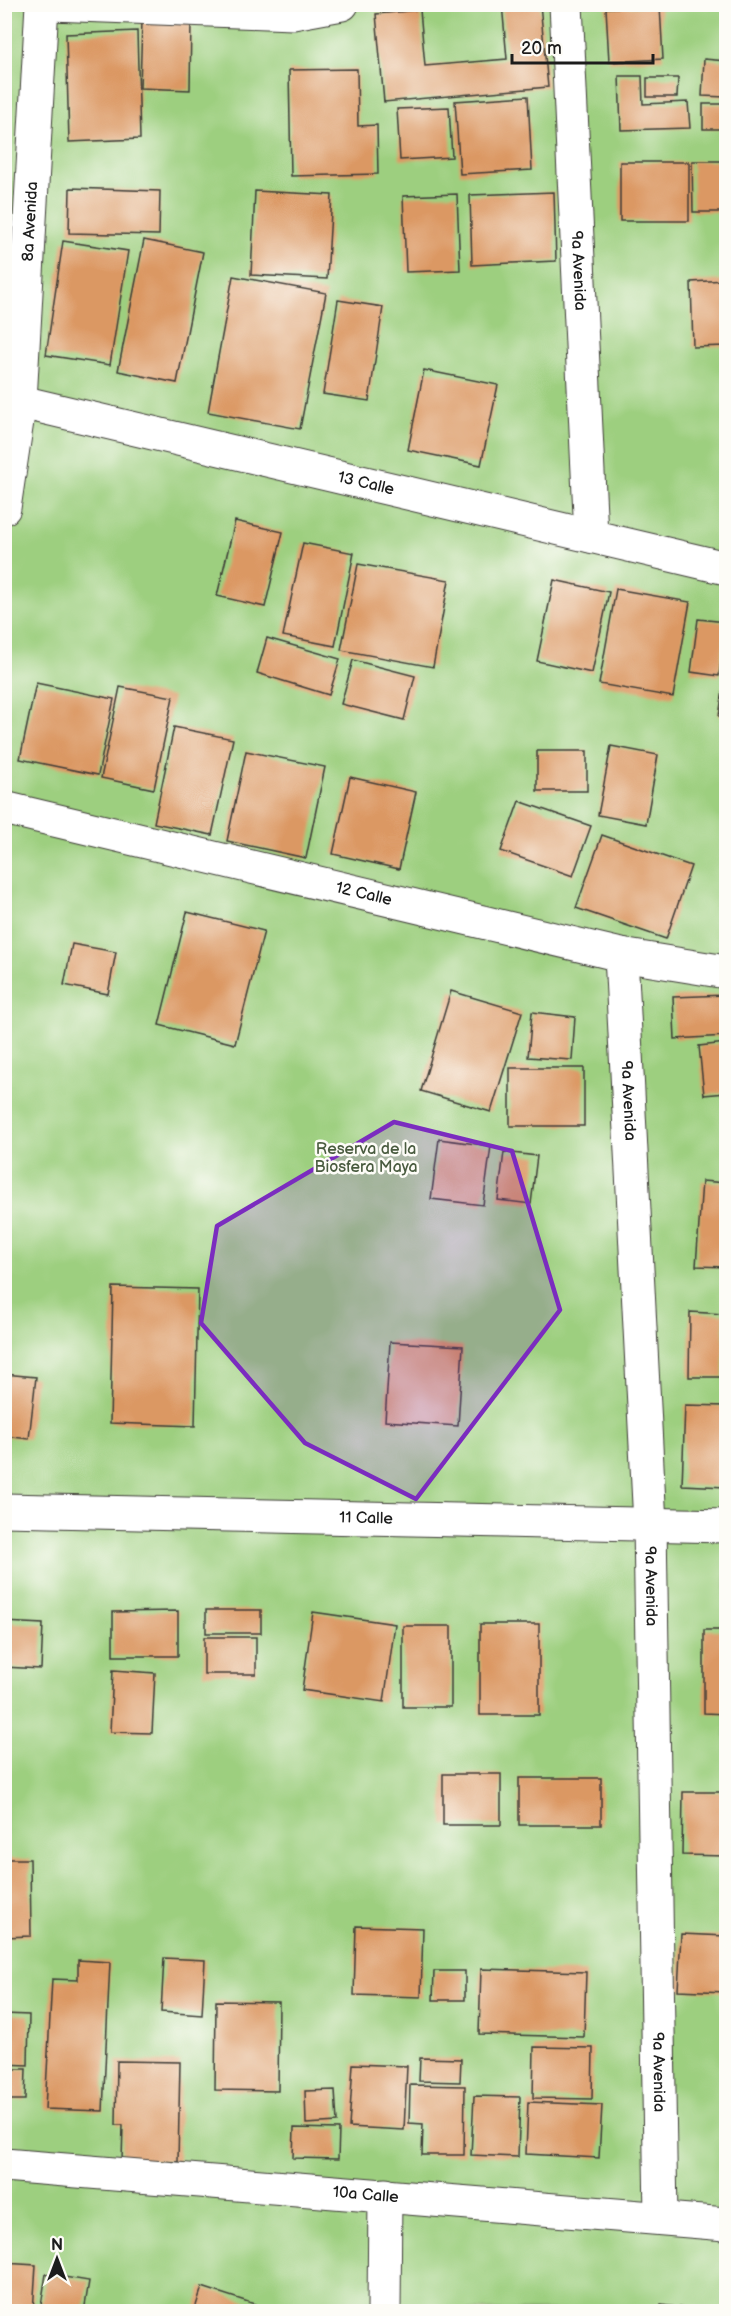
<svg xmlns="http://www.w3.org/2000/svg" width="731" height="2316" font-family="'Balsamiq Sans',sans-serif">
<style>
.green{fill:#9dcf7f;stroke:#5c764e;stroke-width:1.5}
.building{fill:#db9864}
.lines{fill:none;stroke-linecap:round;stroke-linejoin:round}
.minor-casing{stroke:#3c3a35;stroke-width:35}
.minor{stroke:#fff;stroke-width:33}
.marked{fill:#7b2cbf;fill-opacity:0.2;stroke:#7b2cbf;stroke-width:4.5;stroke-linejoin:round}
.labels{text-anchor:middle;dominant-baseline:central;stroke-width:5;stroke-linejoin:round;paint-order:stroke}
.street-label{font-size:16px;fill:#1c1c1c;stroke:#fdfcf7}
.park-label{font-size:16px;fill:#495b3f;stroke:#fdfcf7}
</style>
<rect width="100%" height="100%" fill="#fdfcf7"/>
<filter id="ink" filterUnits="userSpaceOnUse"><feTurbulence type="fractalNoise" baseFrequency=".0167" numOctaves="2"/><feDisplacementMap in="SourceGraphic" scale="12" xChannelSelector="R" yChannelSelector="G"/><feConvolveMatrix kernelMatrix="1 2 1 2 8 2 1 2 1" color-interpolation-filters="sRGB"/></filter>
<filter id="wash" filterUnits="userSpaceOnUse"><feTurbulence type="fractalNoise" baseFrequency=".008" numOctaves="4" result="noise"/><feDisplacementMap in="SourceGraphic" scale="24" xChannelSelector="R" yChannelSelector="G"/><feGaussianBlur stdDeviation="1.35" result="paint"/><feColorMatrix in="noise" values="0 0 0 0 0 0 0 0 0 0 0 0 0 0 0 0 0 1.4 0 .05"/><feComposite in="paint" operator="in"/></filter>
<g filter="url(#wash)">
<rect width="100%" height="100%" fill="#eee2c4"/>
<rect class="green" x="5" y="5" width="721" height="2306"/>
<g id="blocks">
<g class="building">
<polygon points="502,4 540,4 548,87 384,102 376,14 420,10 425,66 507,59"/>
<polygon points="660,6 663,59 609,62 606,8"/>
<polygon points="142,20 191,21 190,90 140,88"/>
<polygon points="137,31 140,139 69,142 66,34"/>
<polygon points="704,59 726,61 726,97 702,96"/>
<polygon points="357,69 358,126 377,125 378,174 291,176 289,70"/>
<polygon points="619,76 642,76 643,104 688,102 690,128 621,130"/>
<polygon points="647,78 678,78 677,97 647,97"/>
<polygon points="528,96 532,170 460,174 455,101"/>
<rect x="703" y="104" width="23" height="25"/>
<polygon points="449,107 452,157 400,160 397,109"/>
<polygon points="692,161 726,161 726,212 693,212"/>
<rect x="620" y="162" width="69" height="59"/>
<polygon points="70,188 160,191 159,235 69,233"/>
<polygon points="255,191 332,195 327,279 251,275"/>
<polygon points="554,192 556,261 472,265 470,195"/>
<polygon points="457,194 460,270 406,272 403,196"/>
<polygon points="144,240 203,252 177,383 118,371"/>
<polygon points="63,241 128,251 110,365 46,355"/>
<polygon points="233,276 326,293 300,429 208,412"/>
<polygon points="726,280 726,346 693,347 691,282"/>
<polygon points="338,300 383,307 369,401 323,394"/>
<polygon points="424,370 498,385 481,465 408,450"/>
<polygon points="235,521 283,532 265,607 217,596"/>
<polygon points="303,543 354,553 335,646 283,636"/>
<polygon points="358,564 449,580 433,667 341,650"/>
<polygon points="554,580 609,592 592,673 537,661"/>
<polygon points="616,589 690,602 673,697 599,684"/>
<polygon points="698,619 726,622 719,676 691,672"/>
<polygon points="267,638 340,659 329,695 257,673"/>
<polygon points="353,660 415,676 404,720 341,704"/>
<polygon points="725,677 726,677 726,717 719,716"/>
<polygon points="36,683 114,699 98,775 20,759"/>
<polygon points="120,687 173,697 154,789 101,778"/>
<polygon points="174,727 233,739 212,835 154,823"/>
<polygon points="611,746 658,755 646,824 598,815"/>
<polygon points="246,751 325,767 306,858 227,841"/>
<rect x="537" y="751" width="50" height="40"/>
<polygon points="350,777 416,792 399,869 333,854"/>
<polygon points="519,801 591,826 573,876 501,851"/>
<polygon points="602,835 691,866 666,939 576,908"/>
<polygon points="187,912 264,931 235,1044 159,1025"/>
<polygon points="72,944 116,952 108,994 64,985"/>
<polygon points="451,991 522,1012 491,1112 421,1091"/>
<polygon points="726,995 726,1036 675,1039 673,997"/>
<polygon points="532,1012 575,1017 572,1060 528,1057"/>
<polygon points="726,1043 726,1093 704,1095 699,1046"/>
<rect x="510" y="1068" width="74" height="58"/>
<polygon points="439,1139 491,1146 483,1205 431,1199"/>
<polygon points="504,1152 537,1156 531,1204 498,1200"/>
<polygon points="702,1181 726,1183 726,1267 696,1266"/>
<polygon points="113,1287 198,1289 195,1426 110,1423"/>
<polygon points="690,1312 724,1314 723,1377 689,1377"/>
<polygon points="390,1342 463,1346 458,1426 385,1421"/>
<polygon points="4,1374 36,1377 29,1439 4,1436"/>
<polygon points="685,1405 726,1406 726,1487 682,1485"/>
<rect x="206" y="1610" width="55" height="23"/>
<polygon points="178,1611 178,1656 113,1656 113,1612"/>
<polygon points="313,1612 395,1624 384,1702 302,1690"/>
<polygon points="4,1622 43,1624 41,1669 4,1667"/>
<rect x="480" y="1624" width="59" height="91"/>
<rect x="403" y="1626" width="48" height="81"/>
<polygon points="704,1630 726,1630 726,1714 704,1713"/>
<rect x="204" y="1637" width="52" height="37"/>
<polygon points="113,1670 155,1673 152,1733 110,1732"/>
<rect x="443" y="1774" width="58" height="51"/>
<rect x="519" y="1778" width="82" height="47"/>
<polygon points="683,1792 726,1792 726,1856 682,1855"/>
<polygon points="4,1859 30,1859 31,1936 4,1937"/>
<polygon points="356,1926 423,1928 421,1997 354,1995"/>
<polygon points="681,1934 726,1936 726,1992 678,1990"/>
<polygon points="164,1958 205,1960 202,2015 161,2012"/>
<polygon points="78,1960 110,1962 103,2111 45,2109 52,1979 78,1980"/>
<polygon points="481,1969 586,1972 584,2037 479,2034"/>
<polygon points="434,1971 465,1971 465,2000 433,2000"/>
<polygon points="216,2001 279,2002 278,2091 215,2090"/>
<polygon points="4,2014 29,2015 28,2065 4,2064"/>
<polygon points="534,2047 593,2048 592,2099 533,2098"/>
<polygon points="420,2058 461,2059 460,2082 419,2081"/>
<polygon points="117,2061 180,2062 178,2162 122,2160 123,2125 116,2125"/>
<polygon points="353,2064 407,2066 404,2130 349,2127"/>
<polygon points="4,2069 26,2069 25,2100 4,2100"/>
<polygon points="410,2085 465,2086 464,2155 422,2155 423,2124 409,2123"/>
<polygon points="335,2090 337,2122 306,2124 305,2091"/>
<polygon points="474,2096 520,2097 518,2157 471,2155"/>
<polygon points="528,2102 602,2105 599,2158 526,2154"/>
<polygon points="294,2128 339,2129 338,2159 293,2158"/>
<polygon points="4,2263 36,2265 33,2312 4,2312"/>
<polygon points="46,2274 89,2281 84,2312 40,2312"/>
<polygon points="202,2287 270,2309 269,2312 194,2312"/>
<polygon points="661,2305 699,2310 699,2312 660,2312"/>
</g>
</g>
</g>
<g filter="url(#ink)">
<use href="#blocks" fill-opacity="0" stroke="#3c3a35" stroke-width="1.5"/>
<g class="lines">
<g class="minor-casing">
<g id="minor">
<polyline points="51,4 293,13 342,4"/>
<path id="s1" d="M566 4 591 536"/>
<path id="s2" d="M4 398 726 568"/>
<path id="s3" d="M4 508 20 401 42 4"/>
<path id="s4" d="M4 808 621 955 726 972"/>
<path id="s5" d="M621 955 650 1524 661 2218"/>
<path id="s6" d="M4 1510 726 1526"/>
<path id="s7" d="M4 2165 726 2224"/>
<polyline points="384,2312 385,2195"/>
</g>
</g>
<use href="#minor" class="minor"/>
</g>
</g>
<path class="marked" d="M394 1122 512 1151 560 1310 416 1499 305 1443 201 1323 217 1226Z"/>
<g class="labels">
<g class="street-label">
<text stroke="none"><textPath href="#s3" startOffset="288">8a Avenida</textPath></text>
<text stroke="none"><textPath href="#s1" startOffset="267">9a Avenida</textPath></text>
<text stroke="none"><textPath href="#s2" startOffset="372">13 Calle</textPath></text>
<text stroke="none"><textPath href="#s4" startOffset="370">12 Calle</textPath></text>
<text stroke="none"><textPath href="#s5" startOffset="146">9a Avenida</textPath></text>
<text stroke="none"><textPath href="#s6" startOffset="362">11 Calle</textPath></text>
<text stroke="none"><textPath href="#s5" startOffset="632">9a Avenida</textPath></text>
<text stroke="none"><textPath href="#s5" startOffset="1118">9a Avenida</textPath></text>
<text stroke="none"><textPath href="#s7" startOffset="363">10a Calle</textPath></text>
</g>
<g class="park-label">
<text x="366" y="1149">Reserva de la<tspan x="366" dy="18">Biosfera Maya</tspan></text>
</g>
</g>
<rect width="731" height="2316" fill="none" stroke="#fdfcf7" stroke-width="24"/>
<g transform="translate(57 2259)" stroke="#fdfcf7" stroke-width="4.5" paint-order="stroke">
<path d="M0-4.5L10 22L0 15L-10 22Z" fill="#1c1c1c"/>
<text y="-9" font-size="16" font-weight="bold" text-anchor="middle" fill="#1c1c1c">N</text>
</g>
<path d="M512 54v9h141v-9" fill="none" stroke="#1c1c1c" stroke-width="3"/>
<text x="521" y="54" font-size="18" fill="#1c1c1c" stroke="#fdfcf7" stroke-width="4.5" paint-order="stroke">20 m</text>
</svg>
